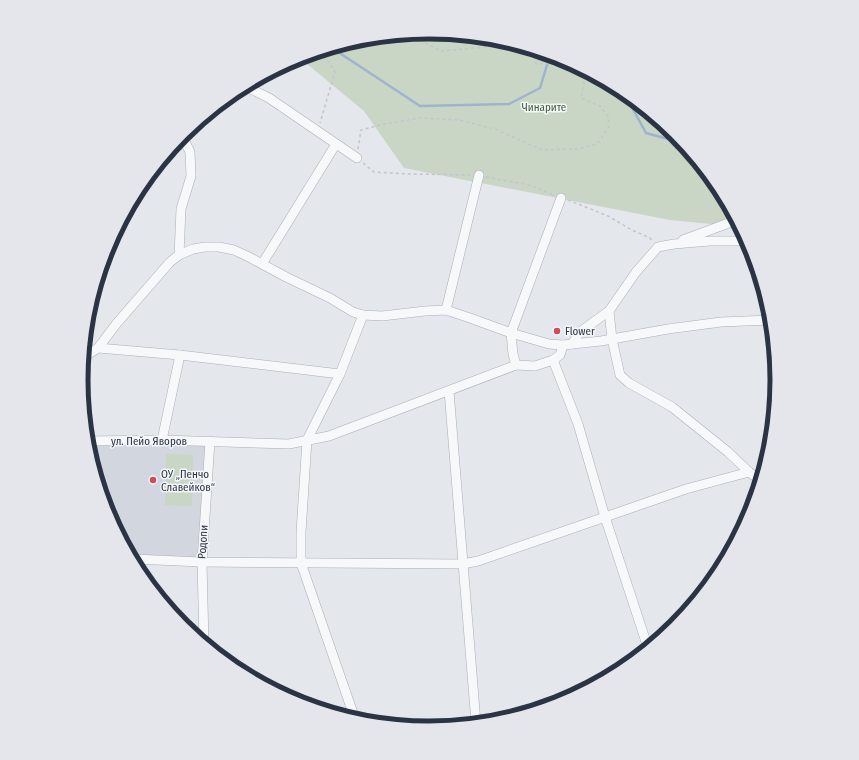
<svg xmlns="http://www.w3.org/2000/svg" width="859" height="760" font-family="'Fira Sans Condensed',sans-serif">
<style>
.built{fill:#d2d6de}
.green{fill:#c9d6c5}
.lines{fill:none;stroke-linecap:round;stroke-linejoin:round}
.stream{stroke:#9fb4cc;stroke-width:2.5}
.building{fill:#bbc0ca}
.minor-casing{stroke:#a9aeb7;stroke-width:10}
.path{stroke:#c2c5cb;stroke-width:1.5;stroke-dasharray:3 3;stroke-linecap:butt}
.minor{stroke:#f7f8fa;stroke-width:9}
.poi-dot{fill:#d1495b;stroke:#f4f6f9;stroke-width:1.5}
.labels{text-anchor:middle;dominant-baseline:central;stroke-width:3;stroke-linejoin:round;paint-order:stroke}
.park-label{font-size:11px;fill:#3f6138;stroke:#f4f6f9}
.poi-label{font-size:11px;fill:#2b3445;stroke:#f4f6f9;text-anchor:start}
.street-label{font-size:11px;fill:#2b3445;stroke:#f4f6f9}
.rim{fill:none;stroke:#2b3445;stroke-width:5}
</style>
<rect width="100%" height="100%" fill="#e4e7ec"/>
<polygon class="built" points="87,439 210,441 202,562 133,559 108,513 88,448"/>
<g class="green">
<polygon points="430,32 498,39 563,59 623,91 676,134 719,187 741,227 670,220 404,168 364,111 307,64 296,59 362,39"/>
<polygon points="166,454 193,455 192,506 165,505"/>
</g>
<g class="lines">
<g class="stream">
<polyline points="332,48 420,106 509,104 540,88 550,55"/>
<polyline points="623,91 646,133 683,143"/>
</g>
</g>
<polygon class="building" points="95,288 98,289 96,317 88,316"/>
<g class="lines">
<g class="minor-casing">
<g id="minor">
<polyline points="245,86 269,98 357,158"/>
<polyline points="561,198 511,333 513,354 516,365 535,366 553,360 560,355 563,345"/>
<polyline points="683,240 737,220"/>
<polyline points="748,241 710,241 674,244 658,247 636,272 609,311 612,339 620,375 629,383 672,407 728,452 749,472 761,481"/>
<polyline points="179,255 181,209 191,176 190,152 182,136"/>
<polyline points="262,264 336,144"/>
<polyline points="446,310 479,175"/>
<polyline points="572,344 580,332 609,311"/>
<polyline points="98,348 180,355 340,374"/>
<polyline points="84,357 98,348 117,323 170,262 179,255 193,249 205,247 219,247 234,250 249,257 286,277 330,298 353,312 363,315 382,316 425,311 446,310 470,318 511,333 549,344 563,345 601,341 668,329 721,322 772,320"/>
<polyline points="553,360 578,424 605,517 648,648"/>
<polyline points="449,391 476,723"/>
<polyline points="162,440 180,355"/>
<polyline points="88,441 162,440 289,444 329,436 516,365"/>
<polyline points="133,559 202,562 463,564 478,561 686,489 749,472"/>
<polyline points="204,643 202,562 210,441"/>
<polyline points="355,719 301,563 301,532 307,440 340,374 363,315"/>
</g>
</g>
<g class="path">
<polyline points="362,39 372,45 381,37"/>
<polyline points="319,52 323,58 329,62 335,72 320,123"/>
<polyline points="358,149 361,130 384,124 421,118 459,120 495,129 542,150 578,149 597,144 609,127 608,116 600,106 581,98 584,83 582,71 567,65 553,63 536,64 533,53 498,46 441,51 408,34"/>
<polyline points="363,163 374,172 409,174 470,175"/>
<polyline points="486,177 529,185 554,195"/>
<polyline points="568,200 608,216 632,230 650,238 652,241"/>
</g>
<use href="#minor" class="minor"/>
</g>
<g class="poi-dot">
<circle cx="557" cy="331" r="4"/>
<circle cx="153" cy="480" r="4"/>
</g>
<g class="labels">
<g class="park-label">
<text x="544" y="107">Чинарите</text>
</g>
<g class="poi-label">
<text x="565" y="331">Flower</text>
<text x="161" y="474">ОУ „Пенчо<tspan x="161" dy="13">Славейков“</tspan></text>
</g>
<g class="street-label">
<text x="149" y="441">ул. Пейо Яворов</text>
<text transform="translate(203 542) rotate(-86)">Родопи</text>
</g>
</g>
<path d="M0 0H859V760H0ZM88 380a341 341 0 1 1 682 0a341 341 0 1 1-682 0Z" fill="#e4e6eb" fill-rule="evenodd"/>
<path class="rim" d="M88 380a341 341 0 1 1 682 0a341 341 0 1 1-682 0Z"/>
</svg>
